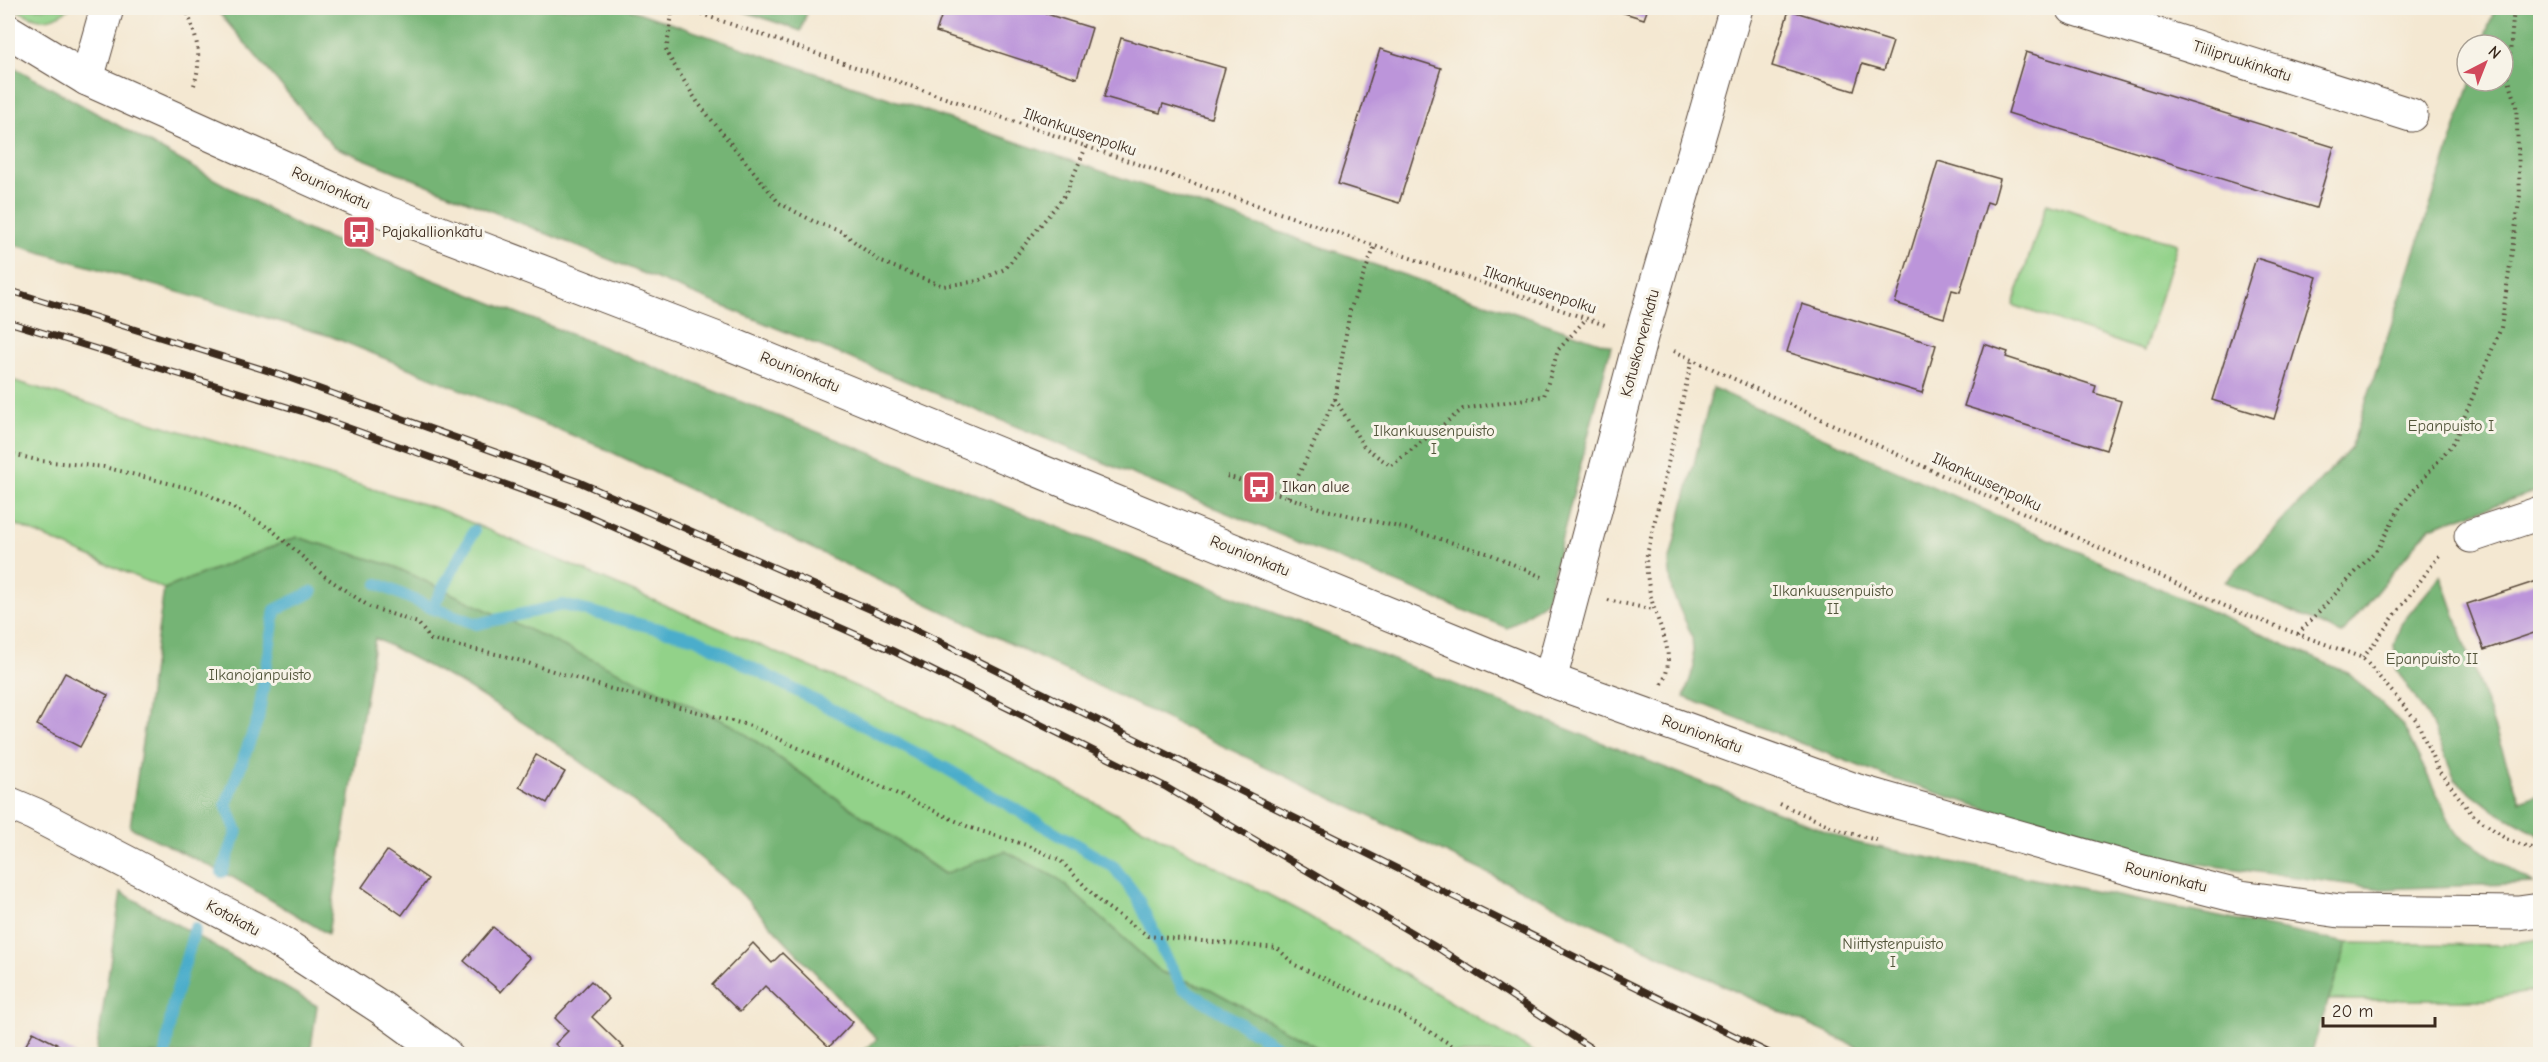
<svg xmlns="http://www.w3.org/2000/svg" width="2548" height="1062" font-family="'Comic Neue',sans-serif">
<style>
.green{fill:#92d289;stroke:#667e54;stroke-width:1.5}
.forest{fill:#75b475;stroke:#586f4a;stroke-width:1.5}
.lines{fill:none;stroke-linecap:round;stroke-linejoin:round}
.stream{stroke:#4cadcb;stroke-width:12}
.building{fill:#bc95da}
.street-casing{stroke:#574639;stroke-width:35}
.secondary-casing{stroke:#574639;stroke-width:35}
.path{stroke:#574639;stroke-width:4;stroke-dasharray:1.5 4.5;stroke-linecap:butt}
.street{stroke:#fff;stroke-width:33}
.secondary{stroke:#fff;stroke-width:33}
.rail-casing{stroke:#3b2a1e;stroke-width:7}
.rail{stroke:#f7f3e8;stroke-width:4.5;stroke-dasharray:14;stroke-linecap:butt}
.labels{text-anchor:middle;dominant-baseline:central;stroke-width:6;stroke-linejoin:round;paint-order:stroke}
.street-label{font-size:16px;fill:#3b2a1e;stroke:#f7f3e8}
.poi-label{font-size:16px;fill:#3b2a1e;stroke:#f7f3e8;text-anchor:start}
.park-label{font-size:16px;fill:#515439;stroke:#f7f3e8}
</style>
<rect width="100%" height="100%" fill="#f7f3e8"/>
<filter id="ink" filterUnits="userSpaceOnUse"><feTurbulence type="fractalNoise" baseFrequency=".0167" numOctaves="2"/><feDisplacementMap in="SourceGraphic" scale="12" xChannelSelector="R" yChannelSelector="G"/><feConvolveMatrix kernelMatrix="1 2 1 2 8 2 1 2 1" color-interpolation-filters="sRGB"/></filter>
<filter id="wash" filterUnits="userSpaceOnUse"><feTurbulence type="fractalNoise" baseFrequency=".008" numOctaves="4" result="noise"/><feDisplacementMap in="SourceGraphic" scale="24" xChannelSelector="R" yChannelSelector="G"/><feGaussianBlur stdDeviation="1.35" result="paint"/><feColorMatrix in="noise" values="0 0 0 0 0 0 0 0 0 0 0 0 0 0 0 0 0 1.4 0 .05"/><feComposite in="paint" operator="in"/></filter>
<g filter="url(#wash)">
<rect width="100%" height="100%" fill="#f4e8d2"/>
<g class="green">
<path d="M14 8H70C48 24 37 22 14 8Z"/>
<polygon points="2047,203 2177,244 2144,351 2013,305"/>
<polygon points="8,379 439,509 956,729 1307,915 1537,1054 1329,1054 1210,989 1161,972 1057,878 945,874 734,726 297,537 164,589 8,521"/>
<polygon points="2540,939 2540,990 2484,1000 2328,1000 2347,943 2499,945"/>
</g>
<g class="forest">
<polygon points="222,8 626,8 1611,346 1546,601 1507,628 333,146 220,14"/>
<polygon points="734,8 808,8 801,31"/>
<polygon points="2495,8 2540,8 2540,490 2430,527 2342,634 2225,582 2351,448 2471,81 2503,81 2503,45 2482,45"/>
<polygon points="8,64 300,227 1853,842 2347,943 2311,1054 1873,1054 1689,970 601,447 330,336 8,243"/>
<polygon points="1713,388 2350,674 2403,725 2456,834 2533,883 2382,889 2128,854 1887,777 1684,697 1694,667 1692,636 1672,592 1669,563"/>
<polygon points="297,537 393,566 734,726 944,874 1005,851 1057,878 1161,972 1210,989 1329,1054 859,1054 877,1039 735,887 617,788 555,743 462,684 375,638 328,934 234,878 130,827 164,589"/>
<polygon points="2441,575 2520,801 2540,794 2540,836 2495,811 2455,780 2431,722 2397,670 2394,645 2401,624"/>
<polygon points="121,892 317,1006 310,1054 96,1054"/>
</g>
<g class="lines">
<g class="stream">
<polyline points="378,584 432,608 474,531"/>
<polyline points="432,608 477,624 563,605 695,638 947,769 1114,867 1137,897 1162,950 1183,988 1289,1054"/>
<polyline points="222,872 237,831 226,805 258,719 275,610 312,592"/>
<polyline points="165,1054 173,1004 195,928"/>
</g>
</g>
<g id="blocks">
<g class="building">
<polygon points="944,8 1027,8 1092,28 1077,78 936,32"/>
<polygon points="1608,8 1648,8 1644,19"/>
<polygon points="1789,10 1893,42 1884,70 1862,64 1854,91 1772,66"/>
<polygon points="1121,38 1225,68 1211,118 1163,104 1160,113 1104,97"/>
<polygon points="1380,49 1441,68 1399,203 1338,184"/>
<polygon points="2026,52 2334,147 2316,208 2008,113"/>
<polygon points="1938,161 2000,179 1993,204 1987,202 1960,292 1952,290 1944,318 1895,303"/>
<polygon points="2256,258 2317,277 2274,419 2212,400"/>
<polygon points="1802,304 1936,345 1922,393 1787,352"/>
<polygon points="1984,344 2008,352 2006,357 2096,386 2094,393 2121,401 2106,450 1964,406"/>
<polygon points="2540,580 2540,631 2484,650 2467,604"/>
<polygon points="65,673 108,695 80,747 37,725"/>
<polygon points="536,755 565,772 547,803 519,787"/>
<polygon points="387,851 428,879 402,915 362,887"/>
<polygon points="493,927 530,958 501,992 464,961"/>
<polygon points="753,943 772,963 782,953 853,1022 829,1047 765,986 740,1012 712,985"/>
<polygon points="591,981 609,999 592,1017 624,1048 617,1054 566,1054 555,1044 568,1031 555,1018"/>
<polygon points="33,1032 76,1054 21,1054"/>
</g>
</g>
</g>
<g filter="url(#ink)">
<use href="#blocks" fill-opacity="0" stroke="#574639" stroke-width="1.5"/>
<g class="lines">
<g class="street-casing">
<g id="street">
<polyline points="2073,8 2411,115"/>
<polyline points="87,79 107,8"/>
<polyline points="2471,536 2540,513"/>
<polyline points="1550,680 1641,337 1736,8"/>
<polyline points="8,803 34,814 280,942 383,1009 445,1054"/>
</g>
</g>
<g class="secondary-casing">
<polyline id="secondary" points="8,31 87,79 370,206 723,341 1550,680 1855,790 2135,870 2241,897 2340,911 2518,913 2540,910"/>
</g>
<g class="path">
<path d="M186 8C196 37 204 57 193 88"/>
<polyline points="673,8 666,52 698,103 779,203 813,221 842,232 879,261 943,286 978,281 1005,269 1065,195 1086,147"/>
<polyline points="684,8 1608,326"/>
<polyline points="1674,351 2238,612 2363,658 2417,721 2438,770 2472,814 2506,839 2540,851"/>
<polyline points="1335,399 1364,447 1391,466 1463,409 1544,396 1558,350 1586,319"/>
<polyline points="8,453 41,461 104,467 204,492 271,529 324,576 370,607 418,623 431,640 505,656 604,687 751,726 971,828 1026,845 1060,860 1101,903 1148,936 1277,948 1295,965 1396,1011 1466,1054"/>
<polyline points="1227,476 1322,509 1407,529 1490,554 1542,577"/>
<polyline points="1288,497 1335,399 1350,310 1375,246"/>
<polyline points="1608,600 1654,610"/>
<polyline points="2298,634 2379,547 2400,507 2454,442 2501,328 2520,195 2516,103 2508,77 2514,8"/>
<polyline points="2363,658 2441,553"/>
<path d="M1662 684C1675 657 1664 638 1655 611 1649 594 1647 577 1646 559L1692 359"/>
<polyline points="1780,804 1842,831 1877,840"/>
</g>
<use href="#street" class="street"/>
<use href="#secondary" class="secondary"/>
<g class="rail-casing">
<g id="rail">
<polyline points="8,290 281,375 579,482 906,625 1771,1054"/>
<polyline points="8,322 307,413 566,506 891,650 1164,786 1441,950 1600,1054"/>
</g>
</g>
<use href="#rail" class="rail"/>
</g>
</g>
<defs>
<g id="bus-square" transform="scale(1.725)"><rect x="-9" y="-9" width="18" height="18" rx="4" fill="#d1495b" stroke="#f7f3e8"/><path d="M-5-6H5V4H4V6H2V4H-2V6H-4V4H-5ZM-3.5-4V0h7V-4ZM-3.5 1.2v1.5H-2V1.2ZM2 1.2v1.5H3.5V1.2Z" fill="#fff"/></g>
</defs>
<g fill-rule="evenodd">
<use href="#bus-square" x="359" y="232"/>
<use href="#bus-square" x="1259" y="487"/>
</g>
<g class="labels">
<g class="street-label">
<text transform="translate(2242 61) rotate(18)">Tiilipruukinkatu</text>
<text transform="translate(1080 132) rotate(19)">Ilkankuusenpolku</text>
<text transform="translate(331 188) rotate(24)">Rounionkatu</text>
<text transform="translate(1540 290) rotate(19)">Ilkankuusenpolku</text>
<text transform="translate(1640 343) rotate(-75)">Kotuskorvenkatu</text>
<text transform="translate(800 372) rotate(22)">Rounionkatu</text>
<text transform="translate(1987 482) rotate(25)">Ilkankuusenpolku</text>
<text transform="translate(1250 556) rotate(22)">Rounionkatu</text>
<text transform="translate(1702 734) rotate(20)">Rounionkatu</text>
<text transform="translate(2166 877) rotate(14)">Rounionkatu</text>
<text transform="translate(233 918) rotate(28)">Kotakatu</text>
</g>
<g class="poi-label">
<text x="382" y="232">Pajakallionkatu</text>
<text x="1282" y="487">Ilkan alue</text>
</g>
<g class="park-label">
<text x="2451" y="426">Epanpuisto I</text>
<text x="1434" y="431">Ilkankuusenpuisto<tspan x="1434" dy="18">I</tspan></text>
<text x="1833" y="591">Ilkankuusenpuisto<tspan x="1833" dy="18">II</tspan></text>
<text x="2432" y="659">Epanpuisto II</text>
<text x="260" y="675">Ilkanojanpuisto</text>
<text x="1893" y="944">Niittystenpuisto<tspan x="1893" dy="18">I</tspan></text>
</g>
</g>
<rect width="2548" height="1062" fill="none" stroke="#f7f3e8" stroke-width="30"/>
<g transform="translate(2485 63) rotate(42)"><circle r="28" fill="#f7f3e8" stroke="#aca397" stroke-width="1.5"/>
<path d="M0-4.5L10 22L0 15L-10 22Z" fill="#d1495b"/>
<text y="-9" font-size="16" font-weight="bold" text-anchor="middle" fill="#3b2a1e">N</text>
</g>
<path d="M2323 1017v9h112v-9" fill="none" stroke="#3b2a1e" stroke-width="3"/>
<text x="2332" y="1017" font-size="18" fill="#3b2a1e" stroke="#f7f3e8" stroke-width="4.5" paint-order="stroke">20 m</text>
</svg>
